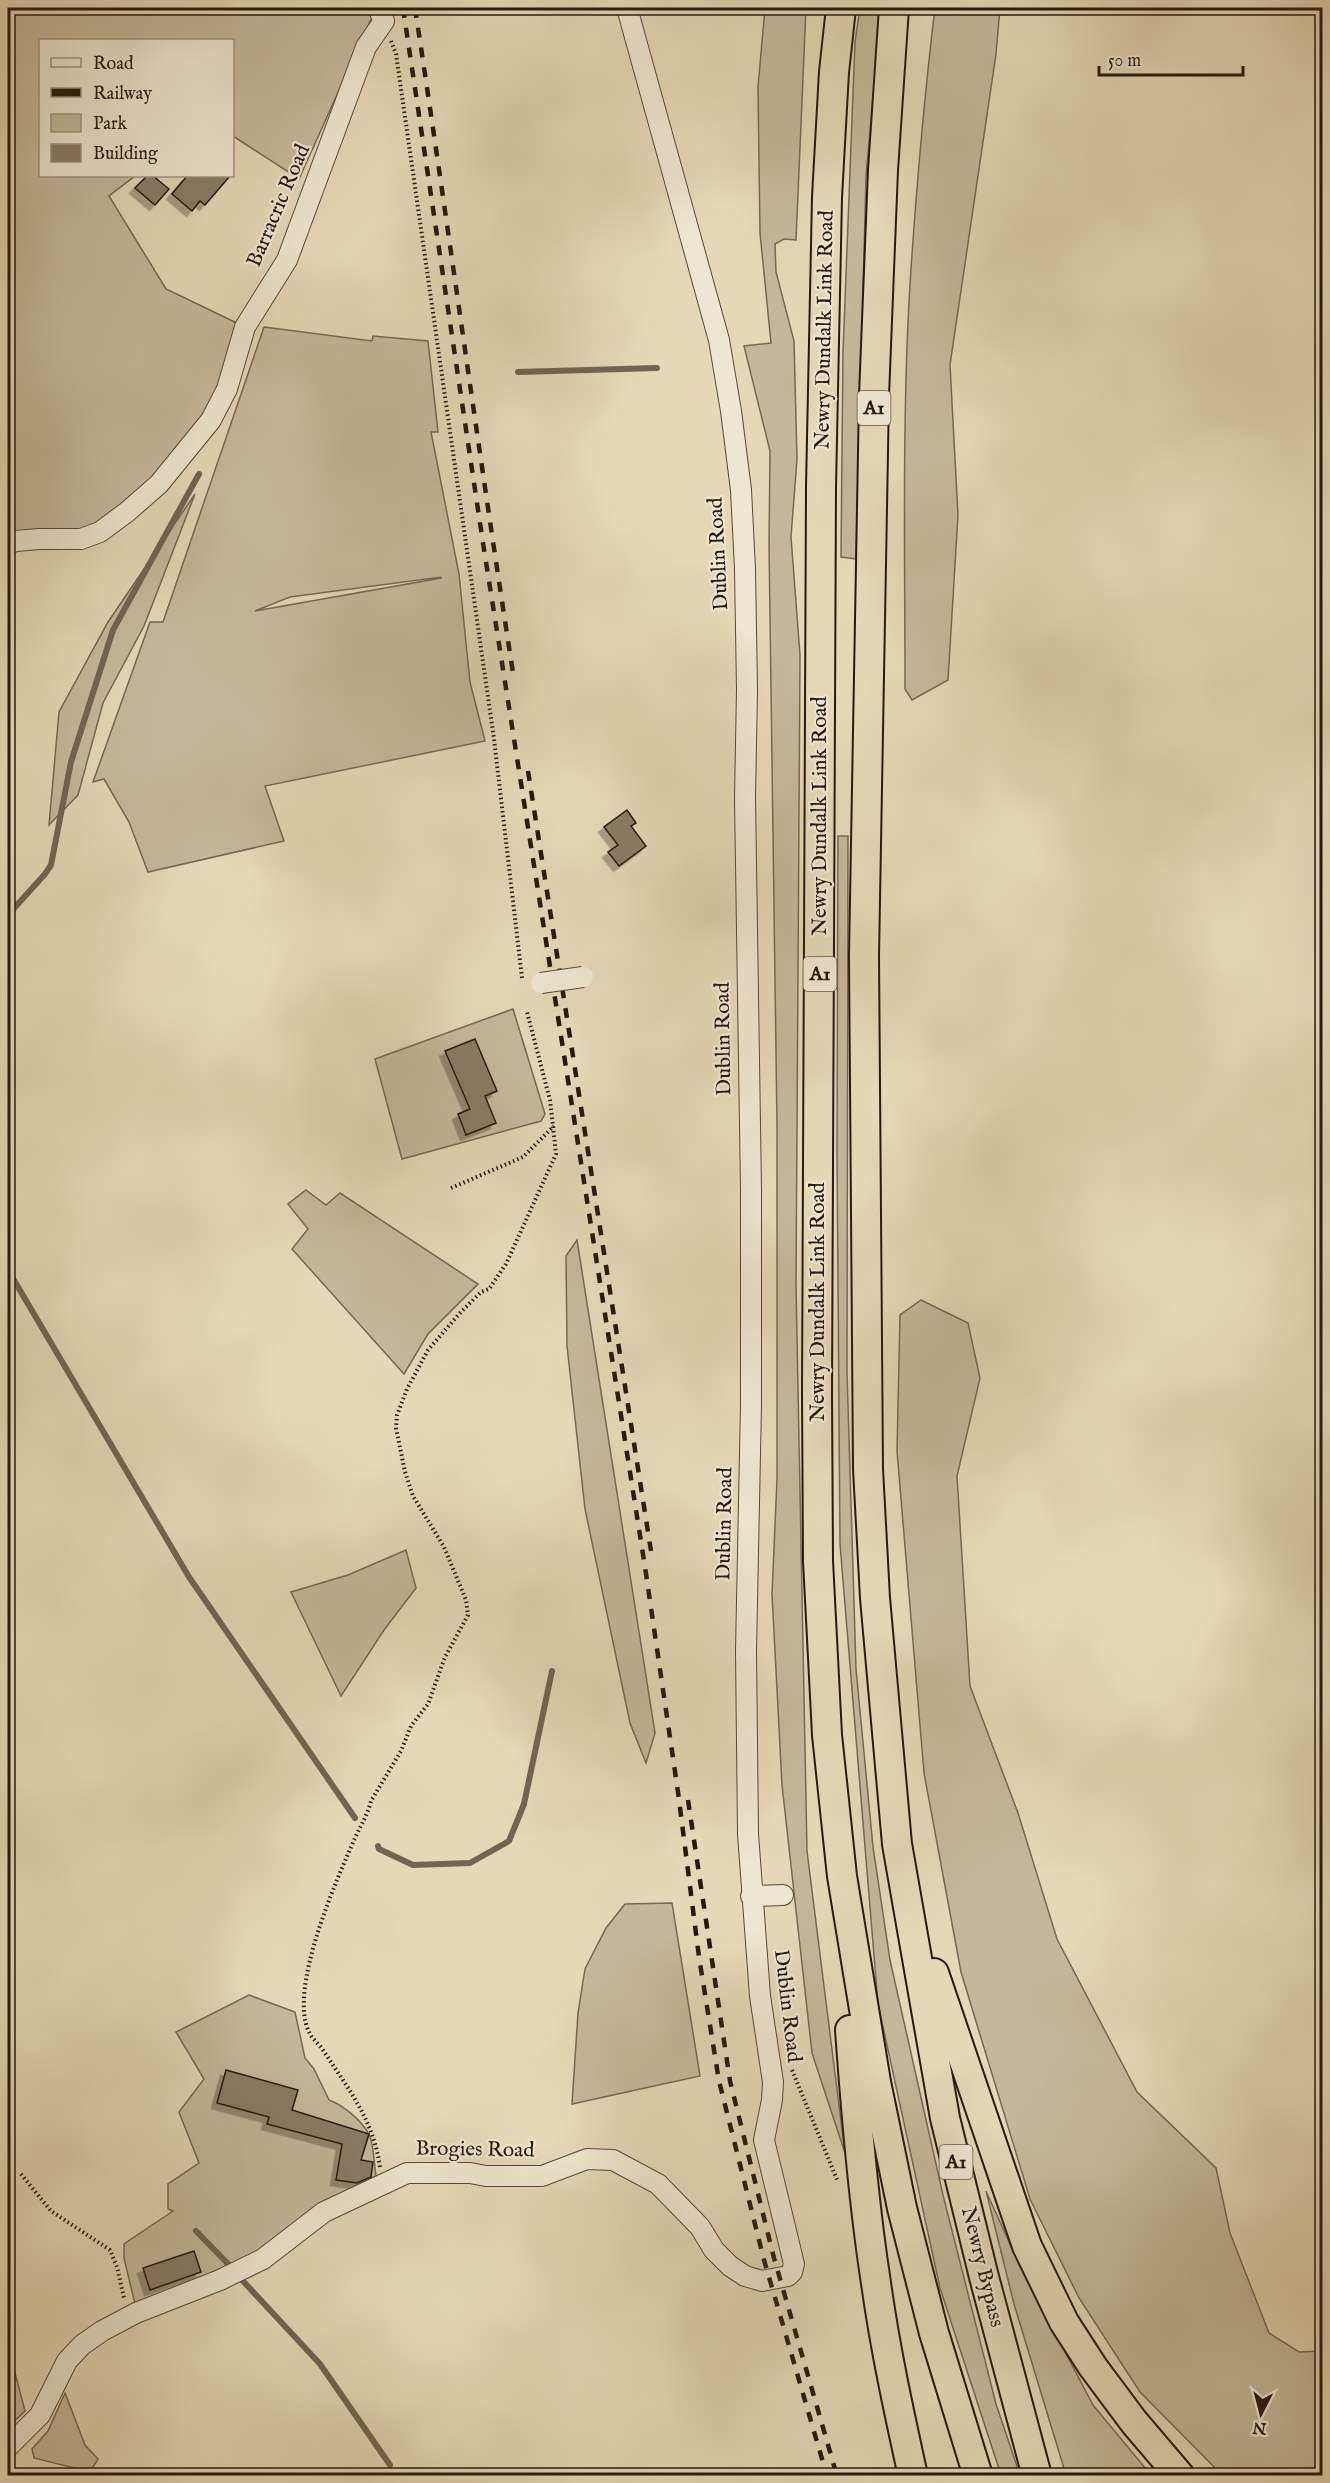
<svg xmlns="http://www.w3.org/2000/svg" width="1330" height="2483" font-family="'IM FELL English',serif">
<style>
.green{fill:#c4b89a;stroke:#756855;stroke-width:1.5;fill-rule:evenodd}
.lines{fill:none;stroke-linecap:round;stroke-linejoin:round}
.stream{stroke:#716552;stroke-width:6}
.building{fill:#897c66;stroke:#261910;stroke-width:1.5;filter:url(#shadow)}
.minor-casing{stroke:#56493a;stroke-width:22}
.highway-casing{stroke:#261910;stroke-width:32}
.path{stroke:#261910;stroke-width:4;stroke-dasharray:1.5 3;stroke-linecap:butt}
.minor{stroke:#ede6d0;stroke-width:20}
.highway{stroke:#e4d8b6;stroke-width:28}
.rail{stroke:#261910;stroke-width:4.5;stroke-dasharray:10 10;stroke-linecap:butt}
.minor-bridge-casing{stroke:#56493a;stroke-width:22;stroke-linecap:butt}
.minor-bridge{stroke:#ede6d0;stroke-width:20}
.labels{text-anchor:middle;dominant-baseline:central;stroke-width:4.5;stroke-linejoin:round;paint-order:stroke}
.shield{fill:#ede6d0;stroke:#62564a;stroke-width:1.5}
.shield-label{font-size:20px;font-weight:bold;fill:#261910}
.street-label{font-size:21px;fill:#261910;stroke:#ede6d0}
</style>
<defs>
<filter id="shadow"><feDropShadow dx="-5.5" dy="5.5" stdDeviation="0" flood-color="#0004"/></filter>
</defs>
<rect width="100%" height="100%" fill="#e4d8b6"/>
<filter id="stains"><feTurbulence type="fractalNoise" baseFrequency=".00333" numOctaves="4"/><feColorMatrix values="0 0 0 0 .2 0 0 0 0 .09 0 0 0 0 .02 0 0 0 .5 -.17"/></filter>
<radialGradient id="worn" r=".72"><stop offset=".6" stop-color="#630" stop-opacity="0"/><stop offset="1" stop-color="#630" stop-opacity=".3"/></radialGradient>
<g class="green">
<polygon points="8,8 376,8 299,179 233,136 232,40 40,40 40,176 135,176 109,196 166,289 245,327 211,420 100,532 8,546"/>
<polygon points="765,8 806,8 796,240 784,239 775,244 776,272 794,341 797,459 791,537 800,655 796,1286 807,1851 845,2153 812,2053 782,1785 772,1594 777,1479 777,1125 769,544 770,451 744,346 771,343 760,233 758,87"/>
<polygon points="860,8 881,8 866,177 856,559 841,557 843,352 855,42"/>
<path d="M935 8H1000L996 54 950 365 958 515 948 680 912 700 905 689C905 554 902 418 910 284 916 192 924 99 935 8Z"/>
<path d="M264 327 372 341 373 336 428 341 438 432H431L459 574 470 682 485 741 265 786 284 841 148 872 129 822 104 779 93 782 150 622H163ZM441 577V578L255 611 290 597Z"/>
<polygon points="195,494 144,626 103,703 78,795 49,825 59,712 108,622"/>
<polygon points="838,836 848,836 847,1371 856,1669 873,1847 890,1960 943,2195 996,2404 1020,2475 1001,2475 940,2288 878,2004 840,1544 837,1150"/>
<polygon points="513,1009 545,1114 541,1121 402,1159 375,1059"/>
<polygon points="306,1190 326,1205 340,1193 478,1284 428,1334 404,1374 292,1249 308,1229 288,1204"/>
<polygon points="577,1240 655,1733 646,1763 630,1723 585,1509 567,1346 566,1256"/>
<polygon points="921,1300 968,1323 980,1378 957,1476 970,1686 1018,1813 1057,1939 1137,2092 1216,2168 1230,2233 1269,2333 1299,2352 1322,2351 1322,2475 1222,2475 1140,2392 1079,2298 1030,2199 961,1972 924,1773 897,1451 900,1315"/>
<polygon points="406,1550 416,1588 384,1630 341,1696 291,1592 348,1575"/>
<polygon points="672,1903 700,2076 572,2104 578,2013 585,1969 606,1928 625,1904"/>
<path d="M249 1995 295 2012 305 2058 314 2069 329 2100C343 2105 361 2120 369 2134 374 2145 374 2164 376 2176L311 2209 265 2250 233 2269 135 2304 124 2258V2244L173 2211 168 2209V2184L199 2163 179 2112 204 2079 176 2032Z"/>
<polygon points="986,2191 1019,2264 1093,2405 1151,2475 1066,2475 1014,2304"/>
<polygon points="8,2346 25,2411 8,2427"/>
<polygon points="65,2393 85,2445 98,2459 90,2472 34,2458 32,2449 48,2431"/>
</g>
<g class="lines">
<g class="stream">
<polyline points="518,372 657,368"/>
<polyline points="8,915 45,874 51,865 71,762 113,630 199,474"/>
<polyline points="8,1270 189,1577 355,1818"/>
<polyline points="378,1846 379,1849 413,1865 470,1863 509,1841 524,1804 552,1671"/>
<polyline points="196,2231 233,2269"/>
<polyline points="242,2280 320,2364 390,2465"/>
</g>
</g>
<g class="building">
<polygon points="147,176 153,176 169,189 155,205 135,188"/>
<polygon points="187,176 230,176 205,205 200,201 192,211 172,194"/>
<polygon points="627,810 636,823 631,826 646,846 619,866 608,852 618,845 604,827"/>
<polygon points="475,1039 497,1091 485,1096 496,1123 466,1135 458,1114 470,1109 445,1051"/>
<polygon points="226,2070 298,2090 292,2110 369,2134 361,2160 373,2162 371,2177 357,2183 336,2180 342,2144 267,2124 269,2117 217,2103"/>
<polygon points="194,2251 201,2272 150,2290 143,2268"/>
</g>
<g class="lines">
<g class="minor-casing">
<g id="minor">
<polyline points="8,544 16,541 39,539 81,539 100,532 127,512 159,484 211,420 227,389 245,327 287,260 366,47 384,21 378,8"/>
<polyline points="751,1896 783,1895"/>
<polyline points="8,2447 40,2415 67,2361 82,2345 102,2331 136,2313 220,2280 263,2259 324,2212 407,2173 470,2173 486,2176 542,2176 587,2159 613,2160 658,2184 700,2227 714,2250 730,2266 745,2276 762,2281 788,2276 792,2272 794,2264 764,2140 772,2100 773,2082 760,1996 748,1834 746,1651 751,1404 751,1191 745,798 747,690 745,569 741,490 731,411 719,340 627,8"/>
</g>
</g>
<g class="highway-casing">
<g id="highway">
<polyline points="841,8 834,72 827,197 821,487 817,1392 818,1561 827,1735 842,1876 876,2082 902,2208 934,2333 978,2476"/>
<polyline points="894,8 883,170 874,396 864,956 868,1469 875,1598 897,1844 945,2118 984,2277 1037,2476"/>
<polyline points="934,1973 1027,2246 1064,2322 1093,2367 1134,2422 1180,2476"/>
<path d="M850 2030C856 2114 863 2199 876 2283 885 2348 899 2412 913 2476"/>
</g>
</g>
<g class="path">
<polyline points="391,41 396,54 494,739 522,978"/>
<polyline points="451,1188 523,1157 554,1126"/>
<polyline points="792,2070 838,2182"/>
<path d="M380 2167C373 2119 349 2090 323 2050 319 2044 312 2039 309 2032 288 1989 336 1881 355 1838 361 1825 368 1814 371 1801L401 1751 411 1726 428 1704 445 1657 468 1615 466 1600 444 1547 413 1496 405 1472 396 1428 397 1415 407 1389 428 1350 460 1313 481 1292 489 1289 506 1264 556 1154 550 1100 527 1012"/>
<polyline points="21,2174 51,2211 110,2250 117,2267 124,2298"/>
</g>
<use href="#minor" class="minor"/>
<use href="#highway" class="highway"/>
<g class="rail">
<polyline points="403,8 483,543 645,1567 678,1792 699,1957 719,2081 764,2260 827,2476"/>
<path d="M415 8C449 231 479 456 514 679"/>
<polyline points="528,771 651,1551"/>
<polyline points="688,1800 730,2081 774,2258 837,2476"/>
</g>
<g class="minor-bridge-casing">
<polyline id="minor-bridge" points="541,983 583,977"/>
</g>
<use href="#minor-bridge" class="minor-bridge"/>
</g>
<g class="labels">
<g class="shield">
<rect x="857.5" y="391" width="33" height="34" rx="4.5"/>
<rect x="803.5" y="957" width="33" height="34" rx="4.5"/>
<rect x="939.5" y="2145" width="33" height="34" rx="4.5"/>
</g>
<g class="shield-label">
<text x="874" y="408">A1</text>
<text x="820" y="974">A1</text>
<text x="956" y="2162">A1</text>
</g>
<g class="street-label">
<text transform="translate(279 206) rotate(-67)">Barracric Road</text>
<text transform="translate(825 330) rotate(-89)">Newry Dundalk Link Road</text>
<text transform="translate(719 554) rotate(-93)">Dublin Road</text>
<text transform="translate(820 816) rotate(-90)">Newry Dundalk Link Road</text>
<text transform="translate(724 1039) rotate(-91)">Dublin Road</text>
<text transform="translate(818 1302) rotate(-90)">Newry Dundalk Link Road</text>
<text transform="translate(725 1524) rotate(-89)">Dublin Road</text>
<text transform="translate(787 2006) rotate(83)">Dublin Road</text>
<text transform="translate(475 2150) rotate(1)">Brogies Road</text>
<text transform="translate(982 2267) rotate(76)">Newry Bypass</text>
</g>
</g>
<rect width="1330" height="2483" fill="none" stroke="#e4d8b6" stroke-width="30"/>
<rect x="9" y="9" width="1312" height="2465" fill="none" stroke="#261910" stroke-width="3"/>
<rect x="15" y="15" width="1300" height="2453" fill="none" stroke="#261910" stroke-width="1.5"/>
<rect x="39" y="39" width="195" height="138" fill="#ede6d0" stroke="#9d9483" stroke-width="1.5"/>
<rect x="51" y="58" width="30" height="9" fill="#ede6d0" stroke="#9d9483" stroke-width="1.5"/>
<text x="93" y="69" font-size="18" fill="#261910">Road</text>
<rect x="51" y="88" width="30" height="9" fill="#261910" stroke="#9d9483" stroke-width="1.5"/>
<text x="93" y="99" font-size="18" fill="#261910">Railway</text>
<rect x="51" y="114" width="30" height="18" fill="#c4b89a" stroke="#9d9483" stroke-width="1.5"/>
<text x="93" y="129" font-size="18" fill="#261910">Park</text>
<rect x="51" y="144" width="30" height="18" fill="#897c66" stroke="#9d9483" stroke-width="1.5"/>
<text x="93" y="159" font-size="18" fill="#261910">Building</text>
<g transform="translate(1261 2414) rotate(186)" stroke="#ede6d0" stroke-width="4.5" paint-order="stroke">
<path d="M0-4.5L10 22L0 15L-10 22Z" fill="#261910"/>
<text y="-9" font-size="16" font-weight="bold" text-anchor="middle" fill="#261910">N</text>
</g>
<path d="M1099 66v9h144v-9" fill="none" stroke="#261910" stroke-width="3"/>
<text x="1108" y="66" font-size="18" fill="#261910" stroke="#ede6d0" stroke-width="4.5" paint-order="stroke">50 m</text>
<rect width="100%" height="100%" filter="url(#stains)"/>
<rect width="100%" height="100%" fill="url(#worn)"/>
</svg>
